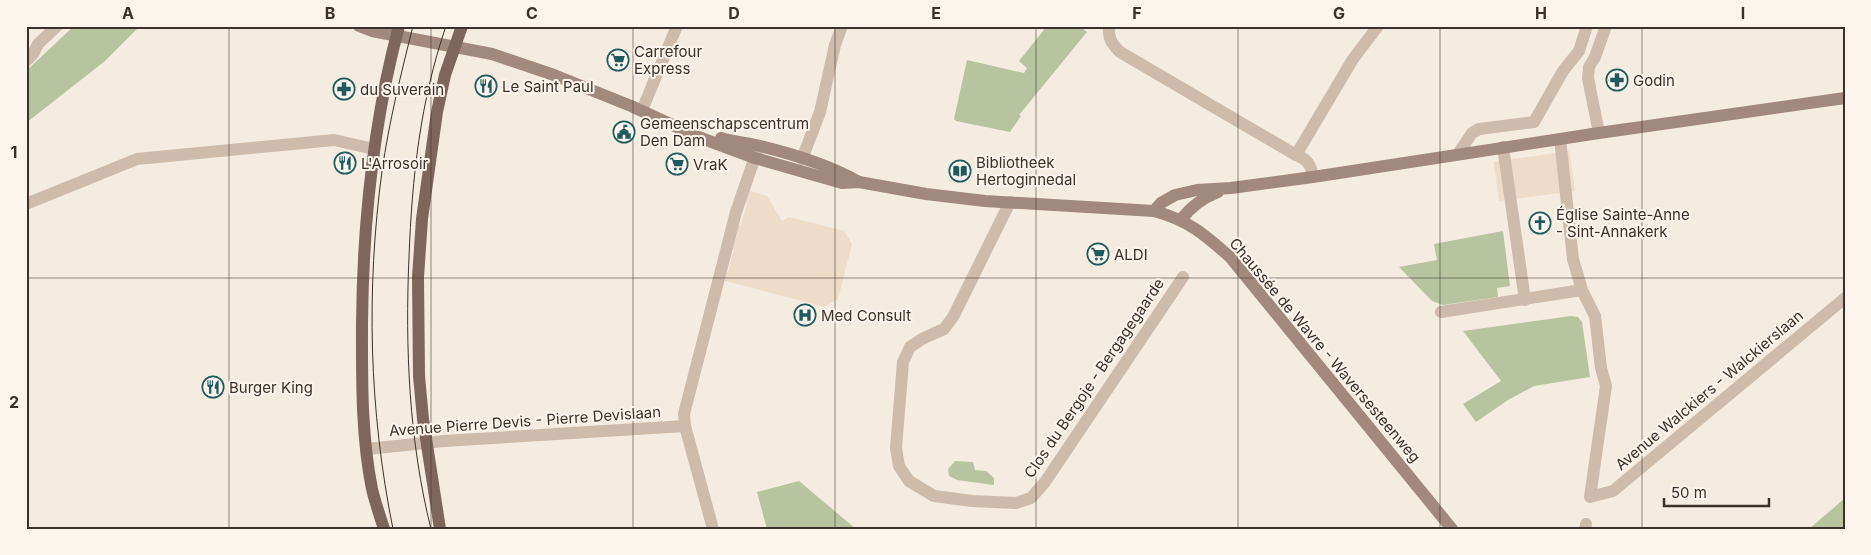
<svg xmlns="http://www.w3.org/2000/svg" width="1871" height="555" font-family="Inter,sans-serif">
<style>
.green{fill:#b8c4a0}
.plaza{fill:#ecdcc8}
.lines{fill:none;stroke-linecap:round;stroke-linejoin:round}
.street{stroke:#cdbbac;stroke-width:12}
.secondary{stroke:#a18a7d;stroke-width:12}
.primary{stroke:#7d675c;stroke-width:12}
.tram{stroke:#3b302b;stroke-width:1}
.grid{fill:none;stroke:#3b302b;stroke-width:1;stroke-opacity:0.55}
.labels{text-anchor:middle;dominant-baseline:central;stroke-width:4;stroke-linejoin:round;paint-order:stroke}
.poi-label{font-size:15px;fill:#3b302b;stroke:#fbf5ee;text-anchor:start}
.street-label{font-size:15px;fill:#3b302b;stroke:#fbf5ee}
.neatline{fill:none;stroke:#3b302b;stroke-width:2}
.grid-label{font-size:16px;text-anchor:middle;font-weight:bold;fill:#3b302b}
</style>
<rect width="100%" height="100%" fill="#f4ebe1"/>
<g class="green">
<polygon points="74,26 140,26 105,61 26,123 26,71"/>
<polygon points="1047,26 1080,26 1087,32 1019,115 1021,116 1010,132 956,121 954,119 967,60 1024,73 1027,68 1019,61"/>
<polygon points="1503,231 1510,286 1497,288 1498,297 1443,305 1432,301 1399,267 1437,260 1434,244"/>
<polygon points="1571,316 1578,317 1582,322 1590,377 1534,386 1508,400 1476,422 1463,404 1501,381 1463,331"/>
<polygon points="955,461 973,462 975,470 986,471 994,478 994,485 957,480 949,476 948,469"/>
<polygon points="799,481 856,529 767,529 757,492"/>
<polygon points="1845,498 1845,529 1809,529"/>
</g>
<g class="plaza">
<polygon points="1569,151 1575,191 1499,201 1494,162"/>
<polygon points="747,190 767,196 782,221 789,217 844,231 852,244 838,299 824,307 722,280 724,271 728,272 734,250 730,248 736,225 741,225 747,204 743,202"/>
</g>
<g class="lines">
<g class="street">
<path d="M1109 26C1108 39 1112 44 1120 52L1296 155C1307 159 1311 164 1313 177"/>
<polyline points="26,61 33,54 38,44 57,26"/>
<polyline points="642,110 677,26"/>
<polyline points="1599,133 1588,78 1589,67 1595,57 1606,26"/>
<polyline points="1560,139 1573,259 1582,290 1595,316 1601,368 1606,386 1590,497 1613,491 1845,298"/>
<polyline points="1503,147 1525,300"/>
<polyline points="1458,154 1472,133 1479,129 1534,122 1563,71 1579,51 1587,26"/>
<polyline points="1296,155 1353,59 1378,26"/>
<polyline points="802,159 820,112 835,45 842,26"/>
<polyline points="1010,202 953,317 944,329 922,339 910,347 903,362 896,448 899,466 909,481 934,496 972,501 1016,503 1031,498 1045,482 1183,277"/>
<polyline points="26,204 137,159 334,140 374,149"/>
<polyline points="1441,312 1582,290"/>
<polyline points="367,449 444,441 685,426"/>
<polyline points="713,529 685,426 684,414 736,212 758,148"/>
<polyline points="1585,529 1586,524"/>
</g>
<g class="secondary">
<path d="M359 26 372 31 492 54 554 75 631 106 701 138 755 158 842 183 859 182 926 194 985 201 1154 211C1188 220 1204 234 1230 257L1452 529"/>
<path d="M721 138C734 142 747 143 760 146 793 154 829 165 859 182"/>
<polyline points="1154,211 1161,203 1175,195 1197,190 1231,188 1313,177 1599,133 1845,98"/>
<path d="M1181 220C1190 207 1203 198 1218 192"/>
</g>
<g class="primary">
<path d="M384 529C380 516 375 502 372 489 361 434 362 378 362 323 363 222 373 123 399 26"/>
<polyline points="440,529 423,419 419,376 418,277 422,219 437,112 445,75 462,26"/>
</g>
<g class="tram">
<path d="M393 529C369 410 366 290 382 171 389 122 401 74 413 26"/>
<path d="M431 529C409 441 405 348 409 257 412 178 420 102 446 26"/>
</g>
</g>
<path class="grid" d="M229 26V529M431 26V529M633 26V529M835 26V529M1036 26V529M1238 26V529M1440 26V529M1642 26V529M26 278H1845"/>
<defs>
<g id="supermarket-ring" transform="scale(1.125)"><circle r="9.5" fill="#fbf5ee" stroke="#1f5a5e" stroke-width="1.5"/><path d="M-6-5.5h2.5l.6 2H6L4.5 2H-2.5L-4.4-4H-6ZM-1.5 3.2a1.3 1.3 0 1 0 .1 0ZM3 3.2a1.3 1.3 0 1 0 .1 0Z" fill="#1f5a5e"/></g>
<g id="pharmacy-ring" transform="scale(1.125)"><circle r="9.5" fill="#fbf5ee" stroke="#1f5a5e" stroke-width="1.5"/><path d="M-2-6h4v4h4v4h-4v4h-4v-4h-4v-4h4Z" fill="#1f5a5e"/></g>
<g id="restaurant-ring" transform="scale(1.125)"><circle r="9.5" fill="#fbf5ee" stroke="#1f5a5e" stroke-width="1.5"/><path d="M-5-6h1v4h1v-4h1v4h1v-4h1v5L-1.5 .5V6h-2V.5L-5-1ZM5-6V6H3V1.5H1.5Q1.5-4 5-6Z" fill="#1f5a5e"/></g>
<g id="civic-ring" transform="scale(1.125)"><circle r="9.5" fill="#fbf5ee" stroke="#1f5a5e" stroke-width="1.5"/><path d="M-.6-6.5H3V-4.5H.6V-3L4-1V1h2V6H-6V1h2V-1L-.6-3ZM-1.2 2.5V6h2.4V2.5Z" fill="#1f5a5e"/></g>
<g id="library-ring" transform="scale(1.125)"><circle r="9.5" fill="#fbf5ee" stroke="#1f5a5e" stroke-width="1.5"/><path d="M-6-4Q-3-5.5-.7-3.5V5Q-3 3-6 4ZM6-4Q3-5.5 .7-3.5V5Q3 3 6 4Z" fill="#1f5a5e"/></g>
<g id="church-ring" transform="scale(1.125)"><circle r="9.5" fill="#fbf5ee" stroke="#1f5a5e" stroke-width="1.5"/><path d="M-1.2-6h2.4v3.5h3.3v2.4h-3.3V6h-2.4V-.1h-3.3v-2.4h3.3Z" fill="#1f5a5e"/></g>
<g id="hospital-ring" transform="scale(1.125)"><circle r="9.5" fill="#fbf5ee" stroke="#1f5a5e" stroke-width="1.5"/><path d="M-5-5h3v3.5h4V-5h3V5h-3V1.5h-4V5h-3Z" fill="#1f5a5e"/></g>
</defs>
<g fill-rule="evenodd">
<use href="#supermarket-ring" x="618" y="60"/>
<use href="#pharmacy-ring" x="1617" y="80"/>
<use href="#restaurant-ring" x="486" y="86"/>
<use href="#pharmacy-ring" x="344" y="89"/>
<use href="#civic-ring" x="624" y="132"/>
<use href="#restaurant-ring" x="345" y="163"/>
<use href="#supermarket-ring" x="677" y="164"/>
<use href="#library-ring" x="960" y="171"/>
<use href="#church-ring" x="1540" y="223"/>
<use href="#supermarket-ring" x="1098" y="254"/>
<use href="#hospital-ring" x="805" y="315"/>
<use href="#restaurant-ring" x="213" y="387"/>
</g>
<g class="labels">
<g class="poi-label">
<text x="634" y="51">Carrefour<tspan x="634" dy="17">Express</tspan></text>
<text x="1633" y="80">Godin</text>
<text x="502" y="86">Le Saint Paul</text>
<text x="360" y="89">du Suverain</text>
<text x="640" y="123">Gemeenschapscentrum<tspan x="640" dy="17">Den Dam</tspan></text>
<text x="976" y="162">Bibliotheek<tspan x="976" dy="17">Hertoginnedal</tspan></text>
<text x="361" y="163">L'Arrosoir</text>
<text x="693" y="164">VraK</text>
<text x="1556" y="214">Église Sainte-Anne<tspan x="1556" dy="17">- Sint-Annakerk</tspan></text>
<text x="1114" y="254">ALDI</text>
<text x="821" y="315">Med Consult</text>
<text x="229" y="387">Burger King</text>
</g>
<g class="street-label">
<text transform="translate(1325 350) rotate(50)">Chaussée de Wavre - Waversesteenweg</text>
<text transform="translate(1094 378) rotate(-56)">Clos du Bergoje - Bergagegaarde</text>
<text transform="translate(1709 390) rotate(-40)">Avenue Walckiers - Walckierslaan</text>
<text transform="translate(525 421) rotate(-4)">Avenue Pierre Devis - Pierre Devislaan</text>
</g>
</g>
<rect width="1871" height="555" fill="none" stroke="#fbf5ee" stroke-width="55"/>
<path d="M1664 498v8h105v-8" fill="none" stroke="#3b302b" stroke-width="2.5"/>
<text x="1671" y="498" font-size="15" fill="#3b302b" stroke="#fbf5ee" stroke-width="4" paint-order="stroke">50 m</text>
<rect x="28" y="28" width="1816" height="500" class="neatline"/>
<g class="grid-label">
<text x="128" y="19">A</text>
<text x="330" y="19">B</text>
<text x="532" y="19">C</text>
<text x="734" y="19">D</text>
<text x="936" y="19">E</text>
<text x="1137" y="19">F</text>
<text x="1339" y="19">G</text>
<text x="1541" y="19">H</text>
<text x="1743" y="19">I</text>
<text x="14" y="158">1</text>
<text x="14" y="408">2</text>
</g>
</svg>
